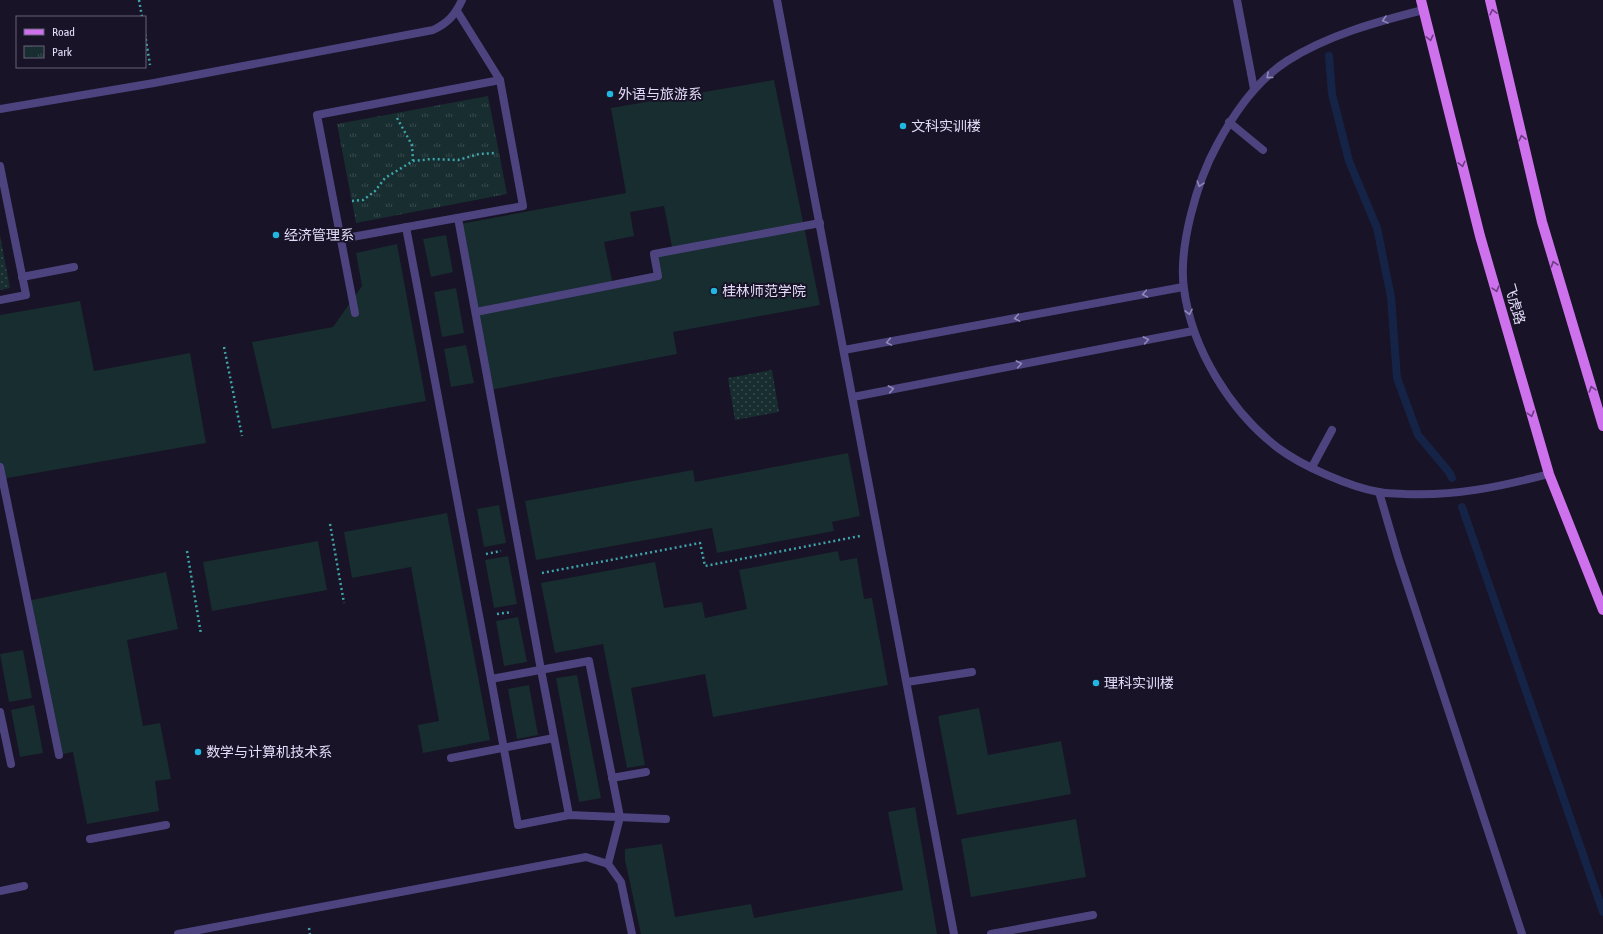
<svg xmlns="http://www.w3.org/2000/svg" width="1603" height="934" font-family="'Asap Condensed','Noto Sans SC',sans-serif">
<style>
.grass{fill:#172d2f;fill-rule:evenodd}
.park{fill:url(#park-tufts)}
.garden{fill:url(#garden-dots)}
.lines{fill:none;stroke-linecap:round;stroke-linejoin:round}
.stream{stroke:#152347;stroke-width:8}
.path{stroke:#3fa4ab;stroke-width:2.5;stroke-dasharray:2 3;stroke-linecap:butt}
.lane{stroke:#4d447f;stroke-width:8}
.street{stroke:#4d447f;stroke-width:8}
.primary{stroke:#ce71ed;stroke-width:10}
.oneway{stroke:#6a3d80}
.oneway2{stroke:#9088b7}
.poi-dot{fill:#20b7e3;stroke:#181326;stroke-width:1.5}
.labels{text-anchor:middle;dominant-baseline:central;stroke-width:4;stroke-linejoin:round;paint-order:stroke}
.poi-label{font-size:14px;fill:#e3dcfb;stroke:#181326;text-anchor:start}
.street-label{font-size:14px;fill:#e3dcfb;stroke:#181326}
</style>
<defs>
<pattern id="park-tufts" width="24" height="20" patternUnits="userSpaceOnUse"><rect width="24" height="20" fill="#172d2f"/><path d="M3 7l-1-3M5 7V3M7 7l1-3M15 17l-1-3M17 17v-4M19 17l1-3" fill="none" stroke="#394b4e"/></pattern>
<pattern id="garden-dots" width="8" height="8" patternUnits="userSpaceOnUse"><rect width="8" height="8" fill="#172d2f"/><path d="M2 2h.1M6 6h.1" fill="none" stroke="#394b4e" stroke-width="1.8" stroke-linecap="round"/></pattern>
</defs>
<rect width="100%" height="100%" fill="#181326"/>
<g class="grass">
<path d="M774 80 820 305 673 332 677 354 490 390 460 224 626 193 611 108ZM664 206 672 247 654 254 658 276 613 285 604 242 634 236 630 212Z"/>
<polygon points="446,235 453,272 431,277 423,239"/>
<polygon points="397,244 426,401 272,429 252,342 333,327 362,286 356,253"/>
<polygon points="456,288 464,333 442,337 434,292"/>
<polygon points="80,301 94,371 190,353 206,443 2,479 0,467 0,315"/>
<polygon points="466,345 474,383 451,387 444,349"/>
<polygon points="848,453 860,516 832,522 834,531 717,553 712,528 536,560 525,501 693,470 695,482"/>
<polygon points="499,505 506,543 484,547 477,509"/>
<polygon points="447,513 490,740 423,753 418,725 439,721 411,567 352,578 344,532"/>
<polygon points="318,541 327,590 212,611 203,562"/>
<polygon points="838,551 840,561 857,558 864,599 872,598 888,685 713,717 705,674 631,688 645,765 627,768 603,644 555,653 541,583 655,562 664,608 702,602 705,618 747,609 739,570"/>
<polygon points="508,556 517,604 494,608 485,560"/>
<polygon points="166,572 178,629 127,640 143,726 160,723 171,779 155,781 159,811 87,824 73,752 59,755 27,601"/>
<polygon points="518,617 527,662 504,666 496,621"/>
<polygon points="23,650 32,698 9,702 0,654"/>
<polygon points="577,675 601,798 579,802 556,678"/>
<polygon points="529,685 538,735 517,739 508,689"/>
<polygon points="34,705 43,753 20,757 11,710"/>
<polygon points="979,708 988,755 1061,741 1071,794 957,815 938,716"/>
<polygon points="915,807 937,934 641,934 625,860 625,849 662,844 675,917 751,904 754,918 903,890 888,812"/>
<polygon points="1076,819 1086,877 971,897 961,839"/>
</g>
<polygon class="park" points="488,96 507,194 356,223 337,124"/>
<g class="garden">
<polygon points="0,235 10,288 0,290"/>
<polygon points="772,370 779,412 735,420 728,378"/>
</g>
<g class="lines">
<g class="stream">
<polyline points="1329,56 1332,94 1349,161 1377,228 1391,297 1397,378 1418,435 1449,472 1452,478"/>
<polyline points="1462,507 1603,912"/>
</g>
<g class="path">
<polyline points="139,0 142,17"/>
<polyline points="145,34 150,65"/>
<polyline points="397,118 412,145 413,161"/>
<polyline points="352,201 363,200 375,191 385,178 413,161 431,159 458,160 479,154 495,153"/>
<polyline points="224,347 242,436"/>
<polyline points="330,524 344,603"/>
<polyline points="187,551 201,634"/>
<polyline points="486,554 501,551"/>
<polyline points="542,573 700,543 705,566 860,536"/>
<polyline points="497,614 512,612"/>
<polyline points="309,928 310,934"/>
</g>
<g class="lane">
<polyline points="1237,0 1254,89"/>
<path d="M0 109 154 83 433 30C448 23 455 15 462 0"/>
<polyline points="0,166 26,295 0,300"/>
<polyline points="341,239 523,206 500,80 457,11"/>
<polyline points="22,277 74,267"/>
<polyline points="355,313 317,115 500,80"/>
<polyline points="541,670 569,815"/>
<polyline points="907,682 972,672"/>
<polyline points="451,758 554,738"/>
<polyline points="612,778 646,772"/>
<polyline points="90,839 166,825"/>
<polyline points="608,864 620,817 589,661 491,679 518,825 569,815 666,819"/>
<polyline points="0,891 24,886"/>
<polyline points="178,934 586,857 608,864 621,882 632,934"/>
<polyline points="991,934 1093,915"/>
</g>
<g class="street">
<polyline points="777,0 954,934"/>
<path d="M1423 10C1376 22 1328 35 1287 61 1256 81 1234 113 1217 145 1197 181 1178 248 1184 289 1192 349 1230 411 1278 448 1302 466 1350 487 1379 492 1387 494 1397 493 1405 494 1456 496 1499 487 1549 474"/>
<polyline points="1229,122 1263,150"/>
<polyline points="458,218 541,670"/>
<polyline points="406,227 491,679"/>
<polyline points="476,312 658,276 654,254 820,223"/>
<polyline points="844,350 1183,287"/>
<polyline points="853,397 1193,331"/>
<polyline points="0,467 59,755"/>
<polyline points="1312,467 1332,430"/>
<polyline points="1379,492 1398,557 1522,934"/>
<polyline points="0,712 11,764"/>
</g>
<g class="primary">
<polyline points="1421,0 1480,236 1549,474 1603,610"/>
<polyline points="1490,0 1542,222 1603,426"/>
</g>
</g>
<defs><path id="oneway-chevron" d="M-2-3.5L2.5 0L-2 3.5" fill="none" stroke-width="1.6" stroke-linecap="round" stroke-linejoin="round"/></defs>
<g class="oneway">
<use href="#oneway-chevron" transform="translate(1493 12) rotate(-103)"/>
<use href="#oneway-chevron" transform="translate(1430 38) rotate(76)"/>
<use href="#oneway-chevron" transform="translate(1522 138) rotate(-103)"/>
<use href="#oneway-chevron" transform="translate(1462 164) rotate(76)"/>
<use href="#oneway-chevron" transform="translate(1554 264) rotate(-107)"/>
<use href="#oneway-chevron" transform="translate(1496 289) rotate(74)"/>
<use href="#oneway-chevron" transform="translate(1592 389) rotate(-107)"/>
<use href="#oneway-chevron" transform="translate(1531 414) rotate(74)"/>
</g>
<g class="oneway2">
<use href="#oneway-chevron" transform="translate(1385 20) rotate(165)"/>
<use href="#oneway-chevron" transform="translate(1269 76) rotate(139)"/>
<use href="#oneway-chevron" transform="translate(1200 184) rotate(108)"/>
<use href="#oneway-chevron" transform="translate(1145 294) rotate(170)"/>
<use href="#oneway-chevron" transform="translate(1189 312) rotate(78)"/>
<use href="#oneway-chevron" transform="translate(1017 318) rotate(170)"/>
<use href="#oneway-chevron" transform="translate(1146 340) rotate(-11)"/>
<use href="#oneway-chevron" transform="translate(889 342) rotate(170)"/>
<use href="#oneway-chevron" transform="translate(1019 364) rotate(-11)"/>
<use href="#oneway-chevron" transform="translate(891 389) rotate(-11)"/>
</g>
<g class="poi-dot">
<circle cx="610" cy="94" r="4"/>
<circle cx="903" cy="126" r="4"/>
<circle cx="276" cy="235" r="4"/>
<circle cx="714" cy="291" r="4"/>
<circle cx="1096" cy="683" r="4"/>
<circle cx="198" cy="752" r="4"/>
</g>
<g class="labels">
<g class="poi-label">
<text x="618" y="94">外语与旅游系</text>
<text x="911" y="126">文科实训楼</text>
<text x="284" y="235">经济管理系</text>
<text x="722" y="291">桂林师范学院</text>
<text x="1104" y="683">理科实训楼</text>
<text x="206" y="752">数学与计算机技术系</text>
</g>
<g class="street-label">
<text transform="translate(1515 304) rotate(74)">飞虎路</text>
</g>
</g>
<rect x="16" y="16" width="130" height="52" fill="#181326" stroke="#69637b"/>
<rect x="24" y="29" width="20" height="6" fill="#ce71ed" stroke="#69637b"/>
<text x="52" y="36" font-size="12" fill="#e3dcfb">Road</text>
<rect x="24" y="46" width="20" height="12" fill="url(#park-tufts)" stroke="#69637b"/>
<text x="52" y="56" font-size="12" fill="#e3dcfb">Park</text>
</svg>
